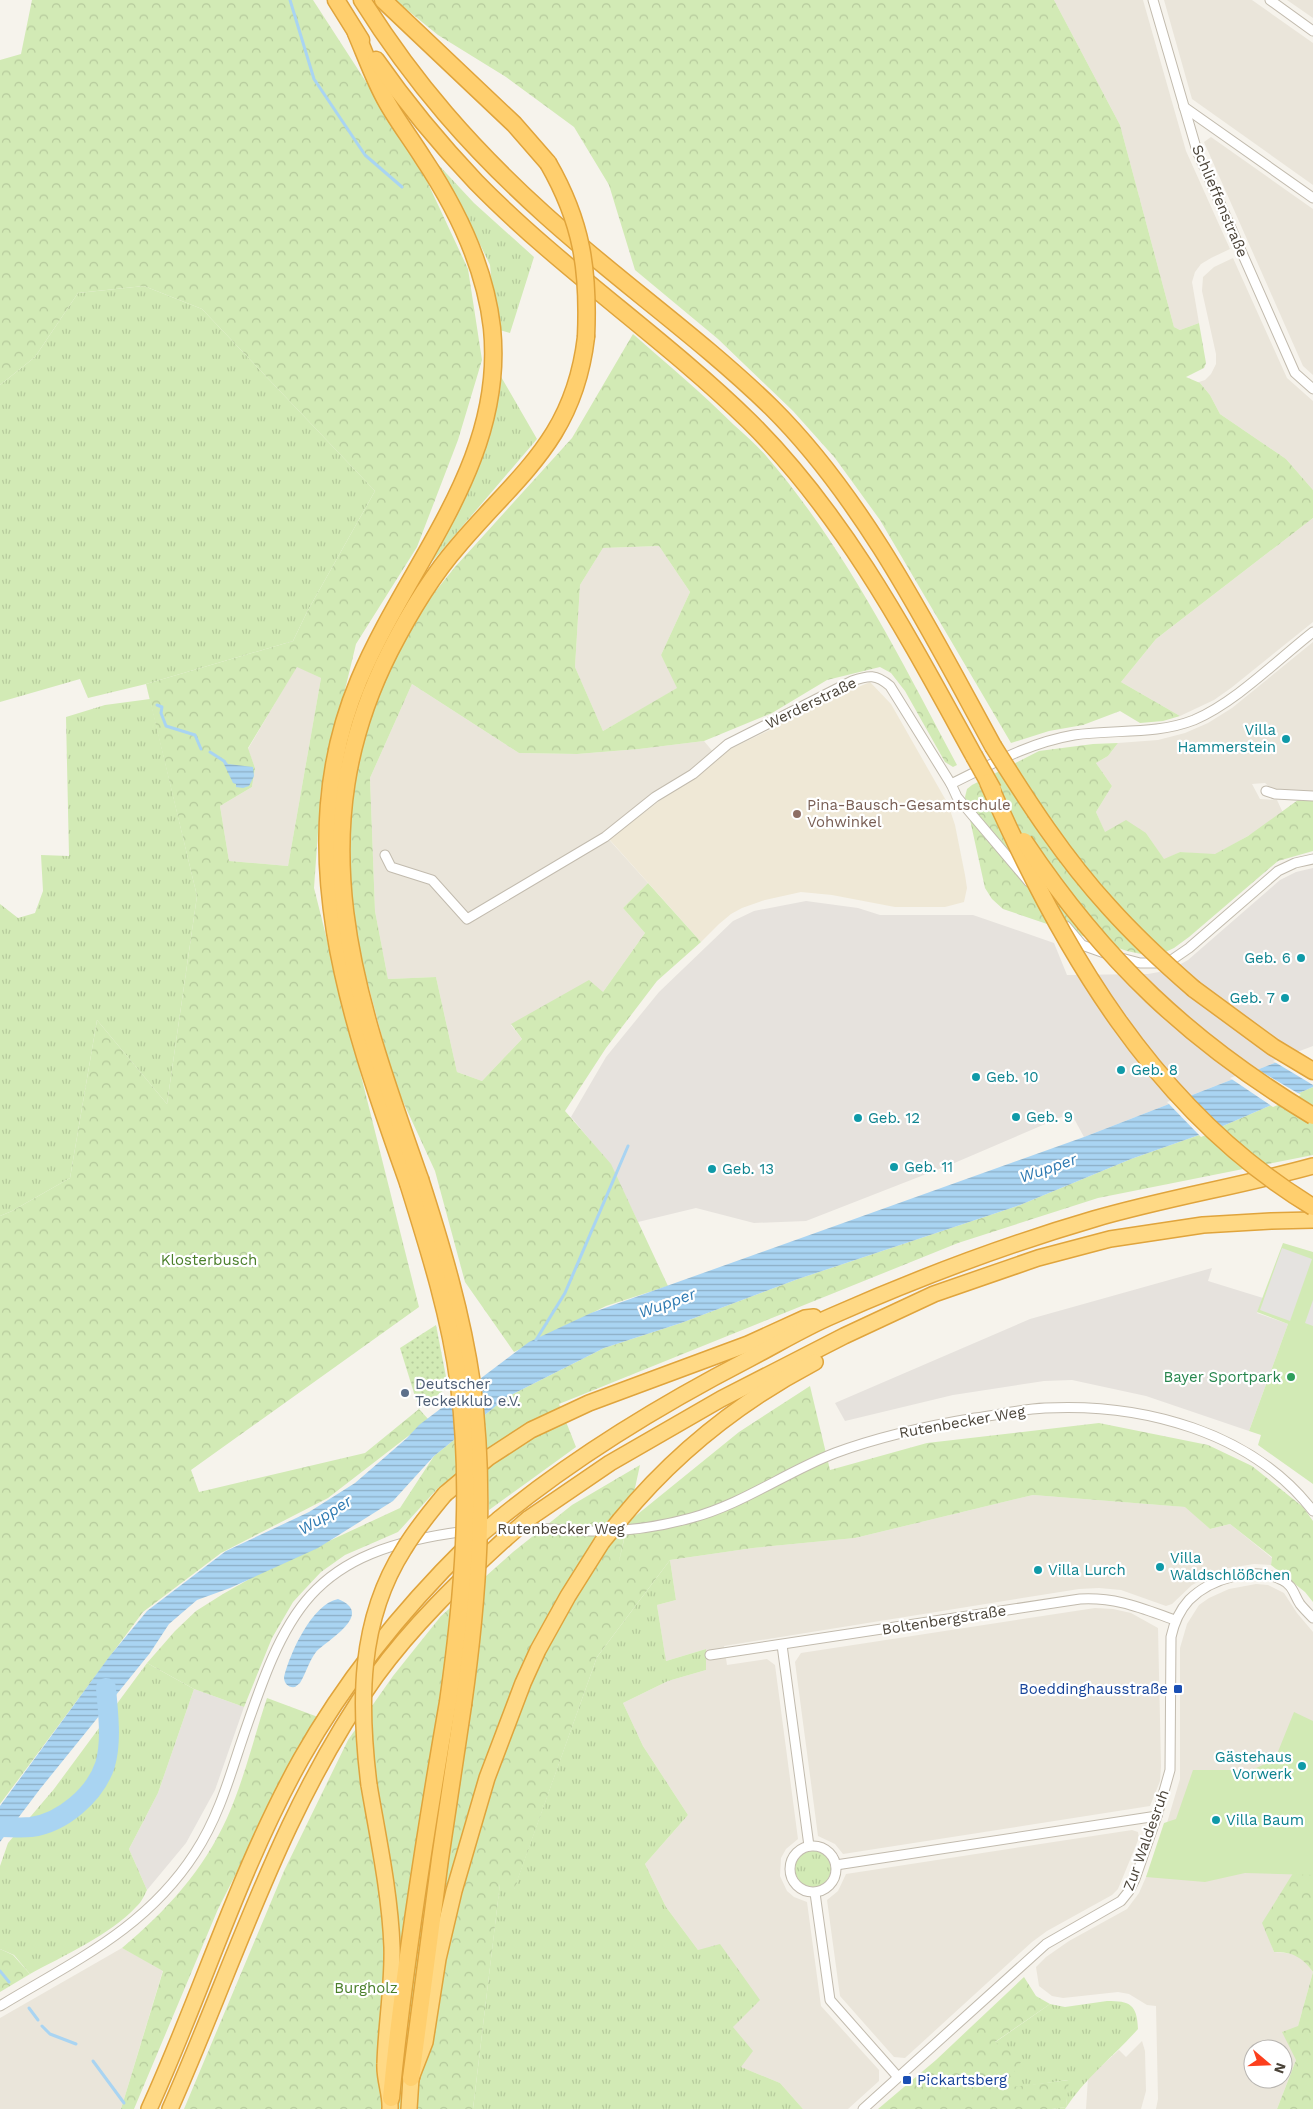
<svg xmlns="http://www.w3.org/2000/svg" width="1313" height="2109" font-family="'Work Sans',sans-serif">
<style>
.residential{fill:#eae5da;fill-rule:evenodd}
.industrial{fill:#e6e2dd}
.education{fill:#efe8d6}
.grass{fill:url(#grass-tufts)}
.forest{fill:url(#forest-crowns);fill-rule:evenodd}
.park{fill:url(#park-dots)}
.garden{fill:#d2eab5}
.parking{fill:#e5e3e0}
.water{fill:url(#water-rules)}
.pier{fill:#f6f3ec}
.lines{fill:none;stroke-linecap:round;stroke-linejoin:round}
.stream{stroke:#a9d4f2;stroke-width:3}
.river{stroke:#a9d4f2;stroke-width:20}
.minor-casing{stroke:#c2bbae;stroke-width:11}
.trunk-casing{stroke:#e0a43c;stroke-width:18}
.motorway-casing{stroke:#e0a43c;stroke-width:19}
.minor{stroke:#fff;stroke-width:9}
.trunk{stroke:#ffd985;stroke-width:15}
.motorway{stroke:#ffcf6e;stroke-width:16}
.trunk-bridge-casing{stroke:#e0a43c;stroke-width:18;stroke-linecap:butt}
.motorway-bridge-casing{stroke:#e0a43c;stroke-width:19;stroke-linecap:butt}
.trunk-bridge{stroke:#ffd985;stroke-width:15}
.motorway-bridge{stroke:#ffcf6e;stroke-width:16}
.culture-dot{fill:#0f9aa8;stroke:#fff;stroke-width:2}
.education-dot{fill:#8d6e63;stroke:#fff;stroke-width:2}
.leisure-dot{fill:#2e9e5b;stroke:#fff;stroke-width:2}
.service-dot{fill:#5c6f8a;stroke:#fff;stroke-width:2}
.transit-dot{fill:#1a4fb4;stroke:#fff;stroke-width:2}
.labels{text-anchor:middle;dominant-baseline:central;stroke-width:4.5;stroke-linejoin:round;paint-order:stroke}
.street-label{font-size:15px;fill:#4b4439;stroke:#fff}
.culture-label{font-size:15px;fill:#0d838f;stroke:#fff;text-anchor:start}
.education-label{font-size:15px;fill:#785e54;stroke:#fff;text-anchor:start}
.park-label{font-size:15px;fill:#4a7f2a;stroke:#fff}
.leisure-label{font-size:15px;fill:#27864d;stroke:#fff;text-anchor:end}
.service-label{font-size:15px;fill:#4e5e75;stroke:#fff;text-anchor:start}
.transit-label{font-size:15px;fill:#164399;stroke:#fff;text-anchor:end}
.water-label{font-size:16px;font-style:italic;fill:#2e7ab2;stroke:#fff}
</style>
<defs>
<pattern id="grass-tufts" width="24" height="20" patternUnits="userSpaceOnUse" patternTransform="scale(1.25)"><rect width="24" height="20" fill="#d2eab5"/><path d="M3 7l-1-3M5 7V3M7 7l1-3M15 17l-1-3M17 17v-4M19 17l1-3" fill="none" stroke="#b6ca9c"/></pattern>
<pattern id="forest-crowns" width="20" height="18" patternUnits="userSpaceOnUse" patternTransform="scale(1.25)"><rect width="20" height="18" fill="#d2eab5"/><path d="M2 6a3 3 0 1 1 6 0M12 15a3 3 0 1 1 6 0" fill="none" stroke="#b6ca9c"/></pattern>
<pattern id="park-dots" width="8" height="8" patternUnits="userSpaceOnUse" patternTransform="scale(1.25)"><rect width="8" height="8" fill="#d2eab5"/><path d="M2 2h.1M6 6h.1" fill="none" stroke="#b6ca9c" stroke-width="1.8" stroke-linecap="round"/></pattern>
<pattern id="water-rules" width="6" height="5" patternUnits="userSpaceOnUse" patternTransform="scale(1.25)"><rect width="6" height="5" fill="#a9d4f2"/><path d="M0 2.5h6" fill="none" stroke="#8caec5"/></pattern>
</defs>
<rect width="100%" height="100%" fill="#f6f3ec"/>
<g class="residential">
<polygon points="1054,0 1143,0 1186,151 1230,249 1211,258 1201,264 1195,272 1192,282 1199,323 1180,330 1174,327 1120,125"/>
<polygon points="1164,0 1252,0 1313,43 1313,185 1192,99"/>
<polygon points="1287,0 1313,0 1313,18"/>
<polygon points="1211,137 1313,209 1313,375 1303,366 1204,142"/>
<polygon points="1233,258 1287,378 1313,401 1313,490 1286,459 1220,414 1210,395 1200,383 1196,383 1205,380 1211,374 1216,364 1216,354 1202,291 1203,277 1214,267"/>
<polygon points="1313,518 1313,622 1231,688 1214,700 1180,716 1121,682 1156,639"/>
<polygon points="659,546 690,592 661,655 678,688 603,731 575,667 580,585 603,548"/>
<polygon points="1313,642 1313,792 1274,791 1265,783 1252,784 1260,799 1277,800 1284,815 1215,855 1180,852 1164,860 1146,833 1105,833 1096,812 1112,786 1096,763 1108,756 1118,743 1158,740 1185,733 1208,723 1232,708"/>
<polygon points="297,666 321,678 288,866 229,861 220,806 252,787 255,768 248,749"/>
<polygon points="412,684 519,753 577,754 639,749 704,741 714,753 690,772 604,834 648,883 623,908 645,933 603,992 511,1025 522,1039 482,1081 457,1072 436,977 388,979 375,911 370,778"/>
<polygon points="1033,1495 1186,1507 1210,1529 1230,1524 1272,1558 1271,1565 1254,1564 1223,1569 1192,1585 1172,1604 1166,1606 1121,1590 1099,1588 1079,1589 724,1646 727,1665 767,1659 775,1665 798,1839 786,1849 781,1858 780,1876 787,1891 794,1897 807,1902 821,2006 879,2070 879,2081 848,2109 803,2109 780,2083 741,2067 733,2027 698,1950 666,1907 645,1864 688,1815 643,1746 623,1703 668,1681 706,1670 706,1649 666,1661 657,1605 676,1600 670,1560 753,1548 855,1538"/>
<path d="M1256 1584 1268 1585 1284 1593 1297 1613 1313 1632V1841L1269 1939 1274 1952 1296 1954 1304 1960 1313 1972 1298 2026 1296 2060 1277 2109H1156L1158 2099 1156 2006 1147 2005 1129 1994 1118 1992 1063 1998 1052 1996 1039 1986 1036 1967 1046 1957 1069 1941 1127 1909 1139 1893 1161 1843 1180 1779V1648L1187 1624 1199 1605 1209 1598 1229 1589ZM1253 2049H1283V2079H1253Z"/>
<polygon points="1095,1608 1113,1609 1131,1613 1158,1628 1161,1766 1160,1781 1150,1806 843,1854 835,1844 818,1836 795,1662 801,1653"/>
<polygon points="1132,1830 1138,1832 1139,1838 1118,1889 1112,1895 1047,1931 1032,1942 905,2058 894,2057 840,1996 827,1900 838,1891 846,1874"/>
<polygon points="122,1948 163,1970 121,2109 0,2109 0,2018"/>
<polygon points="1142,2041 1145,2051 1146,2091 1141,2109 1086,2109 1088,2078 1119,2050 1126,2057"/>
</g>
<g class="industrial">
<polygon points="1313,868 1313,1048 1084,1137 1071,1113 952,1164 806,1221 754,1223 696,1208 638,1222 610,1164 571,1117 606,1057 659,992 733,921 754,911 806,901 858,908 880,915 973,915 1054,943 1067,975 1148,974 1170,970 1188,960 1280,880 1296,872"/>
<polygon points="1212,1268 1208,1281 1263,1298 1257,1313 1288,1324 1249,1431 1146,1396 1072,1380 1044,1381 953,1395 845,1421 835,1403 1030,1319"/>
<polygon points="194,1689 244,1707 215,1790 186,1843 147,1890 129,1849 158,1793"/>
</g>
<polygon class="education" points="870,682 891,704 948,804 955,825 965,875 967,888 964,902 945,907 895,907 832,895 801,892 765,900 742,908 731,914 719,924 701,942 609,839 724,752 776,727 793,715"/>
<g class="grass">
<polygon points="434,160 474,203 534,257 510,333 496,329 490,265 465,213"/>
<polygon points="144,286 202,309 375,491 307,612 293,641 146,684 88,698 80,679 0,702 0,385 35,357 78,293"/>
<polygon points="500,375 537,439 425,570 478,461 494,414"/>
<polygon points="150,699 197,896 167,1104 97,1020 70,1178 12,1211 0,1216 0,904 18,918 35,913 43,891 41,855 69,856 66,717 105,705"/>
<polygon points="670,1560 676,1600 657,1605 666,1661 706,1649 706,1670 668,1681 623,1703 643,1746 688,1815 645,1864 666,1907 698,1950 720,1944 760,2000 733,2027 753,2051 741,2067 780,2083 803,2109 473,2109 500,1883 514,1889 597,1657"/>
<path d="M147 1663 194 1689 158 1793 129 1849 147 1890C144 1896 141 1903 136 1907 110 1935 63 1956 30 1974L14 1955 0 1949V1866L8 1843 54 1789Z"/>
<circle cx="813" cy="1869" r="18"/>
<path d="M1107 2001C1130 2001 1137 2004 1138 2029 1114 2056 1085 2078 1065 2109H1052L1066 2107 1068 2080 1003 2089 994 2043 1050 2004 1065 2007Z"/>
</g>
<g class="forest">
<path d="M32 0H313L418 162 468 269 482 360 458 440 417 547 356 644 321 790 314 888 419 1307 191 1470 199 1492 365 1453 419 1409 429 1420 328 1498 221 1553 143 1612 0 1804V1216L12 1211 70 1178 97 1020 167 1104 197 896 146 684 293 641 307 612 375 491 202 309 144 286 78 293 35 357 0 385V60L21 54ZM297 667 321 678 288 866 229 861 220 806 252 787 255 768 248 748Z"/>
<polygon points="395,0 1054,0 1120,125 1174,327 1180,330 1199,323 1206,363 1204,368 1186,377 1200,383 1210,395 1220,414 1286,459 1313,490 1313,518 1156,639 1121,682 1180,716 1163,721 1140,723 1120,711 1083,725 1049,731 1011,743 880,520 835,458 793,411 718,339 635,270 609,185 574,127 506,77 438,35"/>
<path d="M633 334C667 364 702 393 734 425 745 435 757 445 767 457 846 549 900 658 957 765L953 767 945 762 905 691 891 673 880 667 827 680 772 713 704 741 639 749 577 754 519 753 412 684 370 778 375 911 388 979 436 977 457 1072 482 1081 522 1039 511 1024 589 980 603 992 645 933 623 908 648 883 701 942 657 981 606 1048 565 1111 611 1164 668 1286 606 1306 514 1352 465 1282 435 1171 394 1082 360 954 344 848 356 755 389 671 413 619 455 567 572 438ZM659 546 690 592 661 655 677 688 603 731 575 667 580 585 603 548Z"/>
<polygon points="1118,743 1108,756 1096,763 1112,786 1096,812 1105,832 1126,820 1146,833 1164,859 1180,852 1215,854 1248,836 1298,800 1313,801 1313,851 1278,861 1189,937 1174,948 1155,957 1127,951 1003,909 992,899 985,888 965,797 967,789 972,785 1039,751 1093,744"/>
<polygon points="1313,1087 1313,1155 1098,1198 958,1243 559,1404 576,1447 489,1510 487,1450 438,1488 398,1532 345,1555 321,1572 305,1589 293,1602 272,1638 244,1707 194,1689 147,1663 175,1631 196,1611 223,1594 258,1574 400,1508 434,1456 507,1397 604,1348 681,1323 798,1279 1020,1205 1131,1159 1216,1129"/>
<polygon points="810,1386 830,1470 927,1443 1099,1423 1208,1445 1252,1466 1303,1507 1313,1521 1313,1602 1305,1592 1271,1565 1272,1557 1230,1524 1210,1529 1185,1507 1033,1495 855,1538 753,1548 670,1560 597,1657 514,1890 500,1884 473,2109 184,2109 284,1871 348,1740 393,1676 441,1616 513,1552 572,1505 640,1465 618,1566 628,1522 739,1432"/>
<path d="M267 1698 318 1717 291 1766 218 1909 134 2109H121L163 1971 122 1948C166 1911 203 1871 227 1818 244 1780 254 1737 267 1698Z"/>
<path d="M1313 1841V2109H1277L1296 2060 1282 2032 1298 2026 1313 1972C1302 1957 1293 1952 1274 1952L1262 1923Z"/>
<polygon points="0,1949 13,1955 30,1974 0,1992"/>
<polygon points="1024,1977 1036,1996 1050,2004 995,2042 1023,2059 1003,2088 1069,2080 1066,2107 1052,2109 878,2109 936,2060"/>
</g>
<polygon class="park" points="436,1325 448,1387 419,1409 400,1348"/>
<g class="garden">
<polygon points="1283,1243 1313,1252 1313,1484 1258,1445 1261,1435 1249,1431 1288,1324 1257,1312"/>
<polygon points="1294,1712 1313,1721 1313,1875 1245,1873 1205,1882 1146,1877 1164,1823 1176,1819 1193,1770 1252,1770 1275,1759"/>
</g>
<g class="parking">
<polygon points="1282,1248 1312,1259 1290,1321 1260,1310"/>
<polygon points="1313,1300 1313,1326 1305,1323"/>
</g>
<g class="water">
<polygon points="225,760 228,764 253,767 254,776 249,786 243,788 236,787 236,784 233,783 223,762"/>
<polygon points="1313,1048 1313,1087 1216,1129 1131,1159 1020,1205 798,1279 681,1323 604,1348 507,1397 434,1456 393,1501 318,1548 230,1588 197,1600 169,1624 150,1653 40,1789 0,1842 0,1806 109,1657 147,1611 226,1551 309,1512 355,1483 407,1438 419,1425 529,1342 591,1313 1084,1137"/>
<path d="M338 1599C376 1614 326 1641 316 1652 309 1661 306 1673 300 1683L295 1687C289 1688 284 1684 284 1677 290 1653 312 1604 338 1599Z"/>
</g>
<g class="pier">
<polygon points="1313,1046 1313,1085 1273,1061"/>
<polygon points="1256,1068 1262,1072 1301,1095 1273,1107 1230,1078"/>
<polygon points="1186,1095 1221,1129 1201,1137 1167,1102"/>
</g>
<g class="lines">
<g class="stream">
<polyline points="290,0 314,79 365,155 402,187"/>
<polyline points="157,705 162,707 161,713 166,726 195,735 201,749"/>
<polyline points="210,752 224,761"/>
<polyline points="536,1340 565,1293 628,1146"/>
<polyline points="0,1971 9,1982"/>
<polyline points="29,2008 38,2020"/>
<polyline points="42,2026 50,2034 76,2044"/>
<polyline points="93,2061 124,2103"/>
</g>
<path class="river" d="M0 1827C10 1827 21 1828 31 1827 62 1823 95 1795 105 1765 112 1741 108 1713 106 1688"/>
<g class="minor-casing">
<g id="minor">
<polyline points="1153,0 1197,151 1295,373 1313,389"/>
<polyline points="1270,0 1313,31"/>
<polyline points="1184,107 1313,198"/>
<polyline points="951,784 957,797 1029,882"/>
<polyline points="1266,791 1275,794 1313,796"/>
<path d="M385 855 391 867 432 880 467 919 605 837 655 797 693 774 728 744 852 681C869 675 876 674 890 686L951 784C992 764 1028 743 1074 735 1114 729 1156 735 1194 720 1236 702 1277 660 1313 632"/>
<polyline points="1066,926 1082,945 1110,955 1140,963 1156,963 1173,959 1189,948 1278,871 1295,863 1313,859"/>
<path d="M490 1529C523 1526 557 1530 591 1531 625 1532 658 1527 691 1518 741 1505 786 1472 835 1453 881 1436 927 1426 975 1418 998 1415 1022 1409 1045 1408 1142 1403 1251 1431 1313 1511"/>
<polyline points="782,1645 809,1846"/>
<path d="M710 1655 1080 1599C1117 1597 1141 1608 1175 1620"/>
<circle cx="813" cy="1869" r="23"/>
<polyline points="836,1865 1157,1816"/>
<polyline points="815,1893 830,2000 898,2077"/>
<path d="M0 2006C74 1961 146 1929 195 1853 216 1821 227 1786 239 1749 286 1609 308 1551 467 1531"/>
<path d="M863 2109 1046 1944 1121 1901 1129 1891 1135 1879 1157 1816 1170 1770 1171 1637C1174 1623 1179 1611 1189 1600 1211 1578 1254 1566 1282 1580 1293 1585 1294 1595 1300 1604 1304 1609 1309 1614 1313 1618"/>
</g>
</g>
<g class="trunk-casing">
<g id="trunk">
<polyline points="445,1494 488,1458 531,1430 589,1403 748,1344 805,1318 814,1317"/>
<path d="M499 1519C576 1456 660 1405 749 1359 776 1345 804 1328 832 1316 918 1278 1005 1245 1094 1219 1166 1198 1241 1186 1313 1166"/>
<polyline points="528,1519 610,1463 721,1399 844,1336 934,1294 1038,1258 1110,1239 1203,1225 1271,1221 1313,1220"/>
<path d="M620 1520C674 1454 739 1402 815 1362"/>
<path d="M369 1785C378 1838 390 1893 392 1947 393 1986 386 2025 385 2064 384 2079 391 2094 390 2109"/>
<path d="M149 2109C202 1993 239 1870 301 1759 346 1679 403 1609 468 1545"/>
<path d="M170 2109C235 1963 282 1807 376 1676 413 1625 459 1581 505 1539"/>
<polyline points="409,2109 411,2078 425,2042 438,1959 454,1891 487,1778 523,1683 538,1650 568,1596 602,1542"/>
</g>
</g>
<g class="motorway-casing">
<g id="motorway">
<polyline points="336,0 361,40"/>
<path d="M362 0C414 83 472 149 544 214 618 281 700 338 771 407 865 500 930 631 993 746"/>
<polyline points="383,0 514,124 548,163"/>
<path d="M356 33C365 54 373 76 383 95 394 117 410 137 423 158 457 209 485 266 492 328 506 463 408 563 359 680 288 849 351 1022 408 1183"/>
<path d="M376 60C406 103 440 144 476 182 561 269 663 337 749 421 846 517 909 638 974 756"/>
<polyline points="1194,989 1273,1047 1313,1071"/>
<path d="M420 1179C356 998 296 836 390 651 409 614 430 578 458 546 519 474 574 439 586 337"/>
<polyline points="411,2078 440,1859 463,1705"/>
<path d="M391 2098C404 1965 425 1834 448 1702"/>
</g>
</g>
<use href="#minor" class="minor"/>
<use href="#trunk" class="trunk"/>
<use href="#motorway" class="motorway"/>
<g class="trunk-bridge-casing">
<g id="trunk-bridge">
<polyline points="505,1539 528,1519"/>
<polyline points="473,1541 499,1519"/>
<polyline points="602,1542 620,1520"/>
<path d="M369 1785C359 1704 358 1621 404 1549 416 1529 430 1512 445 1494"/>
</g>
</g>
<g class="motorway-bridge-casing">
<g id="motorway-bridge">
<path d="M548 163C582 222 589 270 586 337"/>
<path d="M993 746C1028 802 1064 858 1109 907 1135 936 1164 963 1194 989"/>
<polyline points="974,756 993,790"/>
<path d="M988 782C1060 947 1155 1112 1313 1207"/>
<path d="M1024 841C1104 961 1190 1042 1313 1116"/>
<path d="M420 1179C442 1247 462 1314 472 1384 486 1491 478 1599 463 1705"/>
<path d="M408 1183C429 1250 450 1316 459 1385 472 1491 463 1597 448 1702"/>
</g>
</g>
<use href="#trunk-bridge" class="trunk-bridge"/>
<use href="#motorway-bridge" class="motorway-bridge"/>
</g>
<g class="culture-dot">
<circle cx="1286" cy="739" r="5"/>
<circle cx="1301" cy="958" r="5"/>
<circle cx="1285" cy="998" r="5"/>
<circle cx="1121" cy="1070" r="5"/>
<circle cx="976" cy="1077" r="5"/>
<circle cx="1016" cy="1117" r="5"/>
<circle cx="858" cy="1118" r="5"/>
<circle cx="894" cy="1167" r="5"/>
<circle cx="712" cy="1169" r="5"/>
<circle cx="1160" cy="1567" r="5"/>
<circle cx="1038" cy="1570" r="5"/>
<circle cx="1302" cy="1766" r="5"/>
<circle cx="1216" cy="1820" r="5"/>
</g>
<circle class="education-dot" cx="797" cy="814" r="5"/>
<circle class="leisure-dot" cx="1291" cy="1377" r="5"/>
<circle class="service-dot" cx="405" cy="1393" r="5"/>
<g class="transit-dot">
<rect x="1173" y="1684" width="10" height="10" rx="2.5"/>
<rect x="902" y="2075" width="10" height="10" rx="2.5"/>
</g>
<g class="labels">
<g class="street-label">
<text transform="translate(1220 201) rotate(67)">Schlieffenstraße</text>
<text transform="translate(811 703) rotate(-26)">Werderstraße</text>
<text transform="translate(962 1422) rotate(-10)">Rutenbecker Weg</text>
<text x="561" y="1529">Rutenbecker Weg</text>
<text transform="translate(944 1620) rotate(-9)">Boltenbergstraße</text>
<text transform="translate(1146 1840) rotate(-70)">Zur Waldesruh</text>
</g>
<g class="culture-label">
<text x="1276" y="730" text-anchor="end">Villa<tspan x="1276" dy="17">Hammerstein</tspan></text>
<text x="1291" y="958" text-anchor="end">Geb. 6</text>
<text x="1275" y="998" text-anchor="end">Geb. 7</text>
<text x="1131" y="1070">Geb. 8</text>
<text x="986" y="1077">Geb. 10</text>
<text x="1026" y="1117">Geb. 9</text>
<text x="868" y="1118">Geb. 12</text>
<text x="904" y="1167">Geb. 11</text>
<text x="722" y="1169">Geb. 13</text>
<text x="1170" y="1558">Villa<tspan x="1170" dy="17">Waldschlößchen</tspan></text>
<text x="1048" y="1570">Villa Lurch</text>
<text x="1292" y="1757" text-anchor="end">Gästehaus<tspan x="1292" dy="17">Vorwerk</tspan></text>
<text x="1226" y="1820">Villa Baum</text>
</g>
<g class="education-label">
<text x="807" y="805">Pina-Bausch-Gesamtschule<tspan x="807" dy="17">Vohwinkel</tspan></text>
</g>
<g class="park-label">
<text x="209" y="1260">Klosterbusch</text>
<text x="366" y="1988">Burgholz</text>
</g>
<g class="leisure-label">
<text x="1281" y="1377">Bayer Sportpark</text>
</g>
<g class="service-label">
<text x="415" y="1384">Deutscher<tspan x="415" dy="17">Teckelklub e.V.</tspan></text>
</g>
<g class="transit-label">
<text x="1168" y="1689">Boeddinghausstraße</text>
<text x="917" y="2080" text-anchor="start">Pickartsberg</text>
</g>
<g class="water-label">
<text transform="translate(1048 1168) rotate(-19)">Wupper</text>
<text transform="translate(667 1303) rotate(-20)">Wupper</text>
<text transform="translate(325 1515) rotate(-32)">Wupper</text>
</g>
</g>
<g transform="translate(1268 2064) rotate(109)"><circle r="24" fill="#ffffff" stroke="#b7b4b0"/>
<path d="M0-4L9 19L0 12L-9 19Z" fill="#fc3f1d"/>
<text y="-8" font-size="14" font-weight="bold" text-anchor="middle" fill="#4b4439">N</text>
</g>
</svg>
